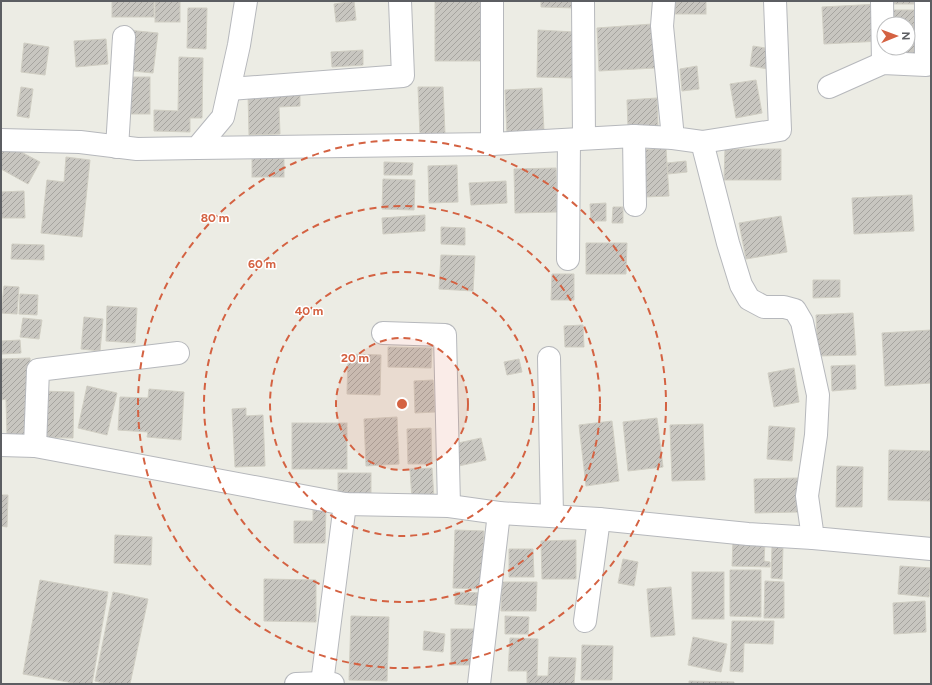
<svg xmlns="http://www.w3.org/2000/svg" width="932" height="685" font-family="Figtree,sans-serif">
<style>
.building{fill:url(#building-hatch);stroke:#d0cec3}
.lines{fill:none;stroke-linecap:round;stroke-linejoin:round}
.minor-casing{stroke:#b6b8bc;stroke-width:24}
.minor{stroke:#fff;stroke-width:22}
.ring{fill:none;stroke:#d46242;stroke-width:2;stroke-dasharray:7 5}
.centre{fill:#d46242;stroke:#fff;stroke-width:2}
.ring-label{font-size:12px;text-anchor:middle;font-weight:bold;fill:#d46242;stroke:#fff;stroke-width:3;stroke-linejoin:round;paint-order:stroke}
</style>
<defs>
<pattern id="building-hatch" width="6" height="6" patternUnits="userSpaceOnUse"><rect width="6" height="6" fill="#c8c6c0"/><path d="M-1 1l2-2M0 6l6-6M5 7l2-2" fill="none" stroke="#a6a49f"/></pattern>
</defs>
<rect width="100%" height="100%" fill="#ecece4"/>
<g class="building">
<rect x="112" y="1" width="42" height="16"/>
<rect x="155" y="1" width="25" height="21"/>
<polygon points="354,1 356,20 336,22 334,4"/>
<polygon points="435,1 489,1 488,61 435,61"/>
<polygon points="541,1 576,1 576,8 541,7"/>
<rect x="675" y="1" width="31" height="13"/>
<rect x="890" y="1" width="30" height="3"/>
<polygon points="879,4 881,41 824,44 822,7"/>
<polygon points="188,8 207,8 206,49 187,48"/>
<polygon points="892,10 916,10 916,36 908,36 908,24 892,24"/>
<polygon points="652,24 655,68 599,71 597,28"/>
<polygon points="127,30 158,33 153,73 122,70"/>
<polygon points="538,30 575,32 574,78 537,77"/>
<polygon points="106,39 108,64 76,67 74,41"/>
<polygon points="908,39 924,40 922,61 886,58 887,48 908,48"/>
<polygon points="24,43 49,47 45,75 21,72"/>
<polygon points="753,46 778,50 774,70 750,66"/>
<polygon points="363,50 363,65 332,67 331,52"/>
<polygon points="179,57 203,58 202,118 190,118 190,132 154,131 154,110 178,111"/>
<polygon points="697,66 699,89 682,91 680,69"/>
<rect x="122" y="77" width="28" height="37"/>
<polygon points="756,80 762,113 736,118 730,84"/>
<polygon points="21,87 33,89 29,118 17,116"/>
<polygon points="418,87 443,87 445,134 420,135"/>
<polygon points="542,88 544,132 507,134 505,90"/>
<polygon points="300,93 300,106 279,107 280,134 249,135 248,94"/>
<polygon points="657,98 658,127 628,128 627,100"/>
<polygon points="6,144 40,162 28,184 1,169 1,154"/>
<polygon points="666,148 669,196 644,197 641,150"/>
<polygon points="725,149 781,149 781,180 724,180"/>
<polygon points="66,157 90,160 82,237 41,233 47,180 64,182"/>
<rect x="252" y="158" width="32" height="19"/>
<polygon points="686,161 687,172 668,174 667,163"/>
<polygon points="384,162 413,163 412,175 384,175"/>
<polygon points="457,165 458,202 429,203 428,166"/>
<polygon points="556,168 557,212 515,213 514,169"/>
<polygon points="383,179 415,180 414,210 382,209"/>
<polygon points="506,181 507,203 471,205 469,183"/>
<polygon points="24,191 25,218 1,218 1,192"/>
<polygon points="912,195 914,231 854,234 852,198"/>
<polygon points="606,203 606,221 591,221 590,204"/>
<polygon points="613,207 623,207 623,223 612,223"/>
<polygon points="425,215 425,231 383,234 382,218"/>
<polygon points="781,216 787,252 746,259 739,223"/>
<polygon points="441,227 465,228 465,245 441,244"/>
<polygon points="586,243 627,243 626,274 586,274"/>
<polygon points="12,244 44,245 44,260 11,259"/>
<polygon points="441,255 475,256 473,291 439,289"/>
<polygon points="552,274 574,274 574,300 551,300"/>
<polygon points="813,280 840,280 840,297 813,298"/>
<polygon points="4,286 19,287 17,314 1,313"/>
<polygon points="20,294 38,295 37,315 19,314"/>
<polygon points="107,306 137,308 135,343 106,341"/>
<polygon points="853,313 856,355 818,356 816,315"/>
<polygon points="84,317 103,319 100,351 81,349"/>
<polygon points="23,318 42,320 39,339 20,337"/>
<polygon points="583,325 584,347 565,347 564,326"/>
<polygon points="931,330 931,383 885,386 882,333"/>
<polygon points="20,340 21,353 2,354 2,341"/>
<polygon points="388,347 432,348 431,368 388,367"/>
<polygon points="348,354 381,355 380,395 347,394"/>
<polygon points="30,358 33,434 7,435 6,399 1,400 1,359"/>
<polygon points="519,359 522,372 507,375 504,362"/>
<polygon points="855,365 856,389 832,391 831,366"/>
<polygon points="794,368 799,402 774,407 768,373"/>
<polygon points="433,380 435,412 415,413 414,381"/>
<polygon points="87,386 117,393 107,435 78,428"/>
<polygon points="149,389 184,392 181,440 147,437 148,432 118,430 120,397 148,398"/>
<polygon points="40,391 74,392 73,438 39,437"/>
<polygon points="246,408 246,416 263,415 265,466 235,467 232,409"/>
<polygon points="397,417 399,464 366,466 364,419"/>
<polygon points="657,418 663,467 628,471 623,422"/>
<polygon points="612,421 619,481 586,486 579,425"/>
<rect x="292" y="423" width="55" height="46"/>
<polygon points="703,424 705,480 672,481 670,425"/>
<polygon points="769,426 795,428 792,461 767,459"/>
<polygon points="431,428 432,464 408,464 407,429"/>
<polygon points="481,438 486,460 454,467 449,445"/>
<polygon points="889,450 931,451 930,501 888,500"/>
<polygon points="837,466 863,467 862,507 836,507"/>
<polygon points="432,468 434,499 412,500 410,469"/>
<rect x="338" y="473" width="33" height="22"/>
<polygon points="798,478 799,512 755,513 754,479"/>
<polygon points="1,495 8,495 7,527 1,526"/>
<polygon points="313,508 326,508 325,543 294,543 294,521 313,521"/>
<polygon points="455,530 484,531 482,589 453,588"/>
<polygon points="115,535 152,537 151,565 114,563"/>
<polygon points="576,540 576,579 542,579 541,541"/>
<polygon points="733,541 765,542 764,561 770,562 770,567 732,566"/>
<polygon points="772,546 783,547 782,579 771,578"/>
<polygon points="509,549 533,549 534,577 509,577"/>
<polygon points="623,559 638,562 634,586 618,583"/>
<polygon points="900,566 931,568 929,597 898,594"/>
<polygon points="730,570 761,570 761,617 730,616"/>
<rect x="692" y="572" width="32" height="47"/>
<polygon points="264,579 316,580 316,622 264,621"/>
<polygon points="40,580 108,592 92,684 79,684 23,674"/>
<polygon points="765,581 784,582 784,618 764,618"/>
<polygon points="502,582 537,582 536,611 501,611"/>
<polygon points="671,587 675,635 651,637 647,589"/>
<polygon points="113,592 148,599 130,684 108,684 95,681"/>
<polygon points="455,592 483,593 482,606 455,604"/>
<polygon points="925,601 926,632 894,634 893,603"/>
<polygon points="351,616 389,617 387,681 349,680"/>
<polygon points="505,616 529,617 528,634 505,634"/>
<polygon points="732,621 774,621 773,644 744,643 743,672 730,671"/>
<rect x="451" y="629" width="27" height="36"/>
<polygon points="424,631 445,634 443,652 423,650"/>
<polygon points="693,637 727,644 721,672 688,665"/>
<polygon points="510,638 538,639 537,676 548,676 549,657 576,658 574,684 527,683 527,671 508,671"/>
<polygon points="582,645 613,646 612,680 581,680"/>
<polygon points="689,681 734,682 734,684 689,684"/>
</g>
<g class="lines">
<g class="minor-casing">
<g id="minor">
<polyline points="492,1 492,144"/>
<polyline points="583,1 584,138"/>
<polyline points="664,1 662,26 673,138 702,142 728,243 741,285 749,299 764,307 784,307 795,310 802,322 818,395 816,435 807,496 813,538 931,549"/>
<polyline points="882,1 883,63"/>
<polyline points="829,87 883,63 926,65 926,1"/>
<polyline points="230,89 403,76 400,1"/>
<polyline points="634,136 635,205"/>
<polyline points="1,140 80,142 137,149 197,148 223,117 239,45 246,1"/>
<polyline points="702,142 780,130 775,1"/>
<polyline points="117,147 124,37"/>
<polyline points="197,148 492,144 634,136 673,138"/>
<polyline points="568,259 569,140"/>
<polyline points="383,333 445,335 449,506"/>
<polyline points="549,358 552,516"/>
<polyline points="1,445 35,446 345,504 449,506 499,513 599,519 748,534 813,538"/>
<polyline points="35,446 38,370 178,353"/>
<polyline points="585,621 599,519"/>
<polyline points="322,683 345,504"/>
<polyline points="296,684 322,683 333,684"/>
<polyline points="479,684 499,513"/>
</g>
</g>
<use href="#minor" class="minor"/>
</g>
<circle cx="402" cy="404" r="66" fill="#d46242" fill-opacity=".12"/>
<g class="ring">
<circle cx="402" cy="404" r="66"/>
<circle cx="402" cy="404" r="132"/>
<circle cx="402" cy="404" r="198"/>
<circle cx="402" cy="404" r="264"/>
</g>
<circle cx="402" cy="404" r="6" class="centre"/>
<g class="ring-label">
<text x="215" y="222">80 m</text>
<text x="262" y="268">60 m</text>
<text x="309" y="315">40 m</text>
<text x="355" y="362">20 m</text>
</g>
<rect width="932" height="685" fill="none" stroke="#5c5e62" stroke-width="4"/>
<g transform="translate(896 36) rotate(89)"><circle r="19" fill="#ffffff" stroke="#bebfc0"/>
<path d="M0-3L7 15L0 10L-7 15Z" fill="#d46242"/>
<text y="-6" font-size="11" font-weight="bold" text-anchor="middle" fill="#5c5e62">N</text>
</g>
</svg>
